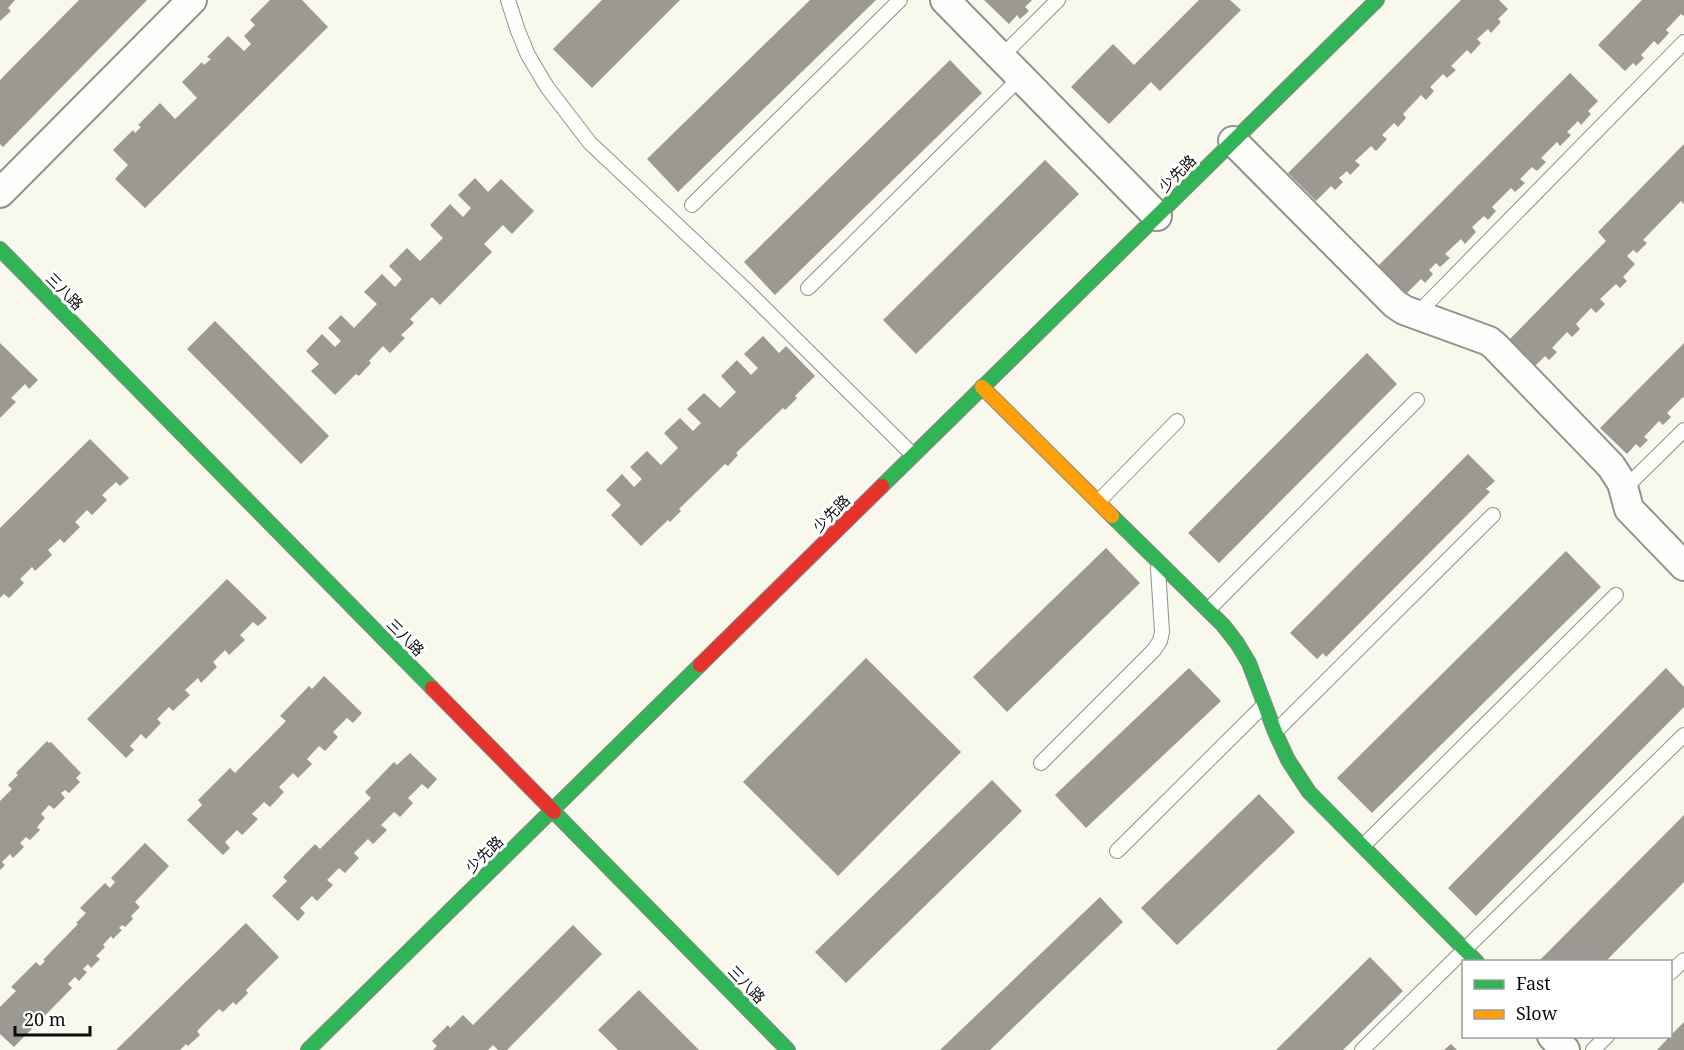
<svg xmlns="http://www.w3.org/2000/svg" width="1684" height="1050" font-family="'Noto Serif','Noto Sans SC',serif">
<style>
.building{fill:#9c9993}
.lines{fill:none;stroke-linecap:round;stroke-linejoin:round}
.lane-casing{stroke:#92918c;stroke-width:16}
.street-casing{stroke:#92918c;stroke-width:32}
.fast-casing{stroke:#888883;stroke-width:16}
.slow-casing{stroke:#888883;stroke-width:16}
.jam-casing{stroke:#888883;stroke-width:16}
.lane{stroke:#fefefc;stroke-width:14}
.street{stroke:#fefefc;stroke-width:28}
.fast{stroke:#30b455;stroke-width:14}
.slow{stroke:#ff9f0a;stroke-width:14}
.jam{stroke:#e5322d;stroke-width:14}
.labels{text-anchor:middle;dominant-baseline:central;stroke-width:6;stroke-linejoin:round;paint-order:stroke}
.street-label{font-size:15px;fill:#0a0a0a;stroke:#fff}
</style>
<rect width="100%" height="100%" fill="#f9f8ed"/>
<g class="building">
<polygon points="0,0 15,0 8,8 11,11 0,21"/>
<polygon points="79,0 147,0 3,147 0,144 0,80"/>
<polygon points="270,0 302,0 328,27 145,208 115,179 128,165 113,150 133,130 135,133 141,127 138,125 160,103 175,119 197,98 182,82 202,62 204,65 211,59 207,57 228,36 244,51 251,44 244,36 255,25 250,20"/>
<polygon points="602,0 680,0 592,88 553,49"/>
<polygon points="810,0 876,0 678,192 647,159"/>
<polygon points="984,0 1032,0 1025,7 1029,11 1020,19 1017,15 1009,24"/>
<polygon points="1199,0 1230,0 1241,10 1160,91 1151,82 1109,124 1071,87 1113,44 1134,65"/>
<polygon points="1461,0 1499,0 1508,9 1498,19 1501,22 1491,33 1488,29 1477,39 1481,43 1471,54 1467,50 1451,66 1456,70 1447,78 1443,74 1430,87 1434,91 1426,100 1421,95 1403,114 1406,118 1398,127 1394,123 1382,135 1387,139 1376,151 1371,146 1355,161 1360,165 1350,175 1347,171 1339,178 1343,182 1335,190 1331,186 1316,201 1288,173"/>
<polygon points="1642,0 1684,0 1684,16 1681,14 1666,30 1669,33 1658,45 1654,41 1641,55 1644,58 1636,66 1633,63 1625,71 1598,45"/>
<polygon points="950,60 982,93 775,295 744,262"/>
<polygon points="1570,73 1598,101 1588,111 1591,114 1581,125 1578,121 1567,132 1571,135 1560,146 1557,142 1541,158 1546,162 1537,171 1532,167 1520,179 1525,183 1515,192 1511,188 1492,207 1496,211 1488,220 1484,216 1472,227 1476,232 1465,244 1461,239 1445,254 1450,258 1440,267 1436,263 1429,270 1433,274 1425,283 1421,279 1406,294 1378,266"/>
<polygon points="1684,144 1684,204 1681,201 1643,240 1647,243 1637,253 1633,250 1627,256 1635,264 1623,277 1627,281 1620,288 1616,284 1600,299 1605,304 1596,313 1591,308 1576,324 1580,329 1572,337 1567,332 1552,348 1557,352 1549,360 1545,356 1535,366 1509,340 1606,241 1598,232"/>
<polygon points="1045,160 1079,194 916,354 883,320"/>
<polygon points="475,178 488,192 501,179 534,211 512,234 503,225 484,244 492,252 440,305 432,297 410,319 414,323 401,335 405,338 390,353 383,346 369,361 371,363 359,376 356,374 335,395 311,371 319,364 306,351 322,334 335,347 341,341 328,328 341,315 354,328 377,304 364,292 382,274 395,287 402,279 389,266 407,248 420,261 443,238 430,225 450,204 463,217 471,208 458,195"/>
<polygon points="215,321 329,436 301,464 187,349"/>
<polygon points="763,336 779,353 786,346 815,376 795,396 797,398 785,410 783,408 736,453 738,455 728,466 725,464 679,509 681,511 670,522 668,520 641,546 611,515 621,505 606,490 622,474 634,487 642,479 630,467 647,451 661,465 678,448 664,433 680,418 693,431 701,423 687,409 704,393 720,408 736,392 721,376 737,360 751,375 758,368 744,354"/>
<polygon points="0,343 38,380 29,389 25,384 11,398 16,402 0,418"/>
<polygon points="1684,343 1684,398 1683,397 1667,413 1671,417 1663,425 1659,421 1644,437 1648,440 1640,448 1636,444 1627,454 1600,428"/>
<polygon points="1367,353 1397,384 1219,563 1188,533"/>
<polygon points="90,439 129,478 120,486 116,482 102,495 107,500 92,515 87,510 75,522 80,527 64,543 60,539 48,550 52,555 35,571 32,567 20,579 24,583 9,598 4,594 0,598 0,528"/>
<polygon points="1468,454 1495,481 1486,489 1490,492 1326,657 1323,653 1317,659 1290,633"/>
<polygon points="1106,548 1140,583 1007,712 973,677"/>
<polygon points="1566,551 1601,587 1372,813 1337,778"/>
<polygon points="227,579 267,618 258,626 253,622 240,635 245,640 229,655 225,650 213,662 217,667 201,683 198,678 185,690 190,695 173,711 169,707 157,719 161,723 146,739 141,734 130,746 134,750 126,758 87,719"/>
<polygon points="866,658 961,752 838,876 743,782"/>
<polygon points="1189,668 1221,701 1086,828 1055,795"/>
<polygon points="1666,668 1684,687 1684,707 1476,916 1448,888"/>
<polygon points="324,676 362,713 353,723 347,718 333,732 338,737 325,751 319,746 307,759 312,764 298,778 293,773 279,787 284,792 270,807 264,802 252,814 258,819 242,835 237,830 225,842 230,848 223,855 187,820 202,805 198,800 230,768 235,773 286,721 280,716 309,686 312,689"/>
<polygon points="47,741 49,743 51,742 81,773 76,778 80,782 69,793 65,790 61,793 65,798 54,809 49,805 41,814 45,818 37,827 40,830 30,840 26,837 20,843 24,847 13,858 10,854 2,862 5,865 0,870 0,801 12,789 8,785 18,775 16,773"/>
<polygon points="410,753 437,779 428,789 422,784 408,798 413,803 400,817 394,812 381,825 387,830 373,844 368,839 354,853 359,858 345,873 339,868 327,880 333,885 317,901 312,896 300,908 305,913 298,921 272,896 287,881 283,877 315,844 320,849 371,798 365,792 394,762 397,765"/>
<polygon points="992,780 1022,811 846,983 815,952"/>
<polygon points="1259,794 1295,832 1177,945 1141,908"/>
<polygon points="1684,815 1684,882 1605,962 1538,962"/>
<polygon points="145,843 169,866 135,902 140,907 131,916 133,919 125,927 122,925 119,928 122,930 113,939 111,936 103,945 105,947 96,956 100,959 91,968 88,964 83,969 87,972 79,981 75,977 68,984 72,988 14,1047 0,1034 0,1007 16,991 11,987 36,962 40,966 45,961 43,960 78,924 76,923 86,913 80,908 105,883 110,888 115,882 111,878"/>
<polygon points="1100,897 1123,922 990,1050 940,1050"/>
<polygon points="246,923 279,957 246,990 248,993 236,1005 233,1002 223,1012 219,1009 197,1031 200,1035 188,1046 186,1044 180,1050 116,1050"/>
<polygon points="573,925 602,954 507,1050 498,1050 493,1045 488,1050 433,1050 437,1046 432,1041 448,1025 450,1028 463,1015 473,1025"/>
<polygon points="1370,957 1403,991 1343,1050 1276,1050"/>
<polygon points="639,990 699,1050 618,1050 598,1030"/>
<polygon points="1684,1022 1684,1050 1657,1050 1670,1036"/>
<polygon points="1451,1044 1457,1050 1444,1050"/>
</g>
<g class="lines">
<g class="lane-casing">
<g id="lane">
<polyline points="508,0 518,31 528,55 547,87 590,143 743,287 913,455"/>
<polyline points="1001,57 1058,0"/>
<polyline points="692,205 900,0"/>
<polyline points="808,288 1021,77"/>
<polyline points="1416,315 1684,42"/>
<polyline points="1624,489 1684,430"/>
<polyline points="1098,502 1177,421"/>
<polyline points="1208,610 1417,400"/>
<polyline points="1275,732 1493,515"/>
<polyline points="1041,763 1154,650 1160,641 1162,632 1158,568"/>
<polyline points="1363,846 1616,595"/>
<polyline points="1117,851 1263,706"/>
<polyline points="1670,973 1684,960"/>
<polyline points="1362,1050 1684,735"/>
<polyline points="1593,1050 1607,1036"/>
</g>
</g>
<g class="street-casing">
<g id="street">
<polyline points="945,0 1157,216"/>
<polyline points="1233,141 1395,304 1404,310 1489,341 1495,346 1611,466 1622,483 1629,509 1684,566"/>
<polyline points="0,193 192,0"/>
<polyline points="1552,1036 1565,1050"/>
</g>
</g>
<g class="fast-casing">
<g id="fast">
<polyline points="0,249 432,688"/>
<polyline points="882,486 1377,0"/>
<polyline points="1112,516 1223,625 1237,643 1249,663 1275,732 1288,760 1309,792 1477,962"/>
<polyline points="554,812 788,1050"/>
<polyline points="308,1050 700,665"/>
</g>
</g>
<g class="slow-casing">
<polyline id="slow" points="982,387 1112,516"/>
</g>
<g class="jam-casing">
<g id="jam">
<polyline points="700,665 882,486"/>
<polyline points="432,688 554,812"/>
</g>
</g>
<use href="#lane" class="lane"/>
<use href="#street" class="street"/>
<use href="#fast" class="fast"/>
<use href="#slow" class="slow"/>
<use href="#jam" class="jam"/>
</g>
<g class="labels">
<g class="street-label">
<text transform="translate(1177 173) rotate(-45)">少先路</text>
<text transform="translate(65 291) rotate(45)">三八路</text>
<text transform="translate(831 513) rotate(-45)">少先路</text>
<text transform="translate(406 637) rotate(45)">三八路</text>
<text transform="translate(484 854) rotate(-44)">少先路</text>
<text transform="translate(747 984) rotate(46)">三八路</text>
</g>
</g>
<rect x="1462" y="960" width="210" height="78" fill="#ffffff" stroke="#9d9d9d" stroke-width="1.5"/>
<rect x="1474" y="980" width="30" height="9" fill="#30b455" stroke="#9d9d9d" stroke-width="1.5"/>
<text x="1516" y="990" font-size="18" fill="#0a0a0a">Fast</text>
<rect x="1474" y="1010" width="30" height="9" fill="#ff9f0a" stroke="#9d9d9d" stroke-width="1.5"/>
<text x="1516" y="1020" font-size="18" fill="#0a0a0a">Slow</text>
<path d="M15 1026v9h75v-9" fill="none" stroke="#0a0a0a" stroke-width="3"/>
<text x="24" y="1026" font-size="18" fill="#0a0a0a" stroke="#ffffff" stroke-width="4.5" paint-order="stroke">20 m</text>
</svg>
